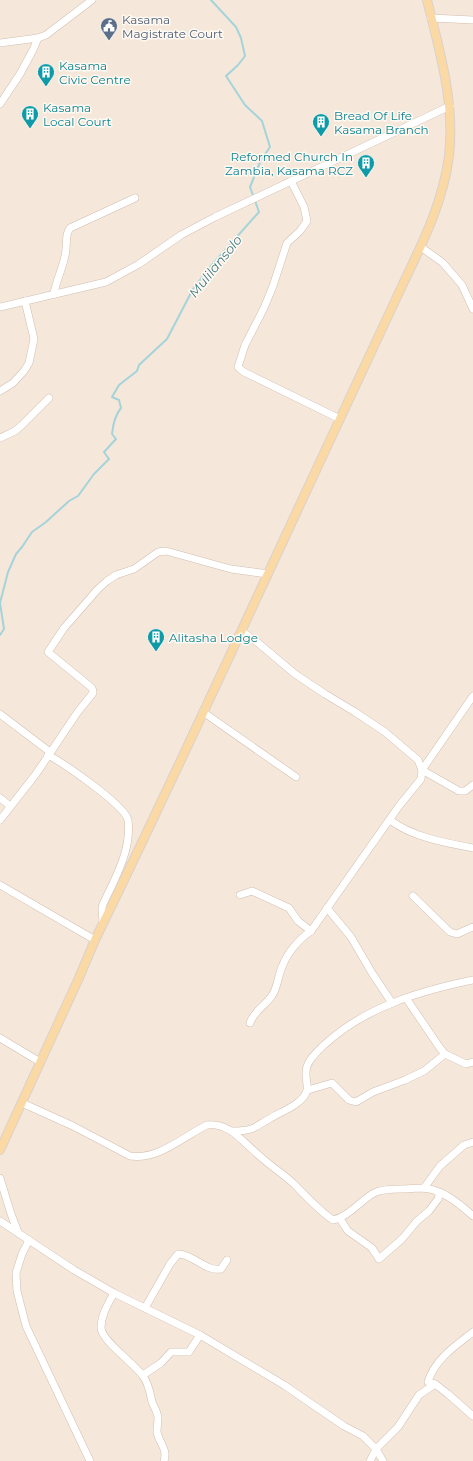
<svg xmlns="http://www.w3.org/2000/svg" width="473" height="1461" font-family="Montserrat,sans-serif">
<style>
.residential{fill:#f5e8da}
.lines{fill:none;stroke-linecap:round;stroke-linejoin:round}
.stream{stroke:#a5d3da;stroke-width:2}
.minor-casing{stroke:#d1beb0;stroke-width:8}
.major-casing{stroke:#dad1cd;stroke-width:10}
.minor{stroke:#fff;stroke-width:7}
.major{stroke:#fbd9a5;stroke-width:8}
.labels{text-anchor:middle;dominant-baseline:central;stroke-width:3;stroke-linejoin:round;paint-order:stroke}
.service-label{font-size:12px;fill:#4e5e75;stroke:#fffaf3;text-anchor:start}
.culture-label{font-size:12px;fill:#0d838f;stroke:#fffaf3;text-anchor:start}
.water-label{font-size:13px;font-style:italic;fill:#437c86;stroke:#fffaf3}
</style>
<rect width="100%" height="100%" fill="#fdf6ec"/>
<rect class="residential" x="0" y="0" width="473" height="1461"/>
<g class="lines">
<path class="stream" d="M0 635 4 629 0 603 8 572 16 554 22 547 32 532 46 522 69 501 78 496 94 474 109 459 104 452 116 439 112 434C113 424 115 415 121 408L119 400 112 397 119 385 137 371 139 365 167 339 193 289 210 267 259 212 250 187 261 160 270 147 262 121 245 105 226 76 238 65 245 56 241 38 236 27 211 0"/>
<g class="minor-casing">
<g id="minor">
<polyline points="431,18 473,20"/>
<polyline points="0,43 38,38 46,35 92,0"/>
<polyline points="0,104 20,74 33,50 38,38"/>
<polyline points="291,181 304,207 307,221 300,231 287,243 273,286 264,308 245,345 238,367 244,372 340,419"/>
<polyline points="421,247 443,263 462,285 473,309"/>
<path d="M54 294C56 279 65 265 66 249 67 241 65 235 70 228L135 198"/>
<polyline points="0,307 106,282 139,264 181,235 215,217 450,106"/>
<polyline points="0,391 13,383 24,371 29,363 34,339 25,301"/>
<polyline points="0,438 15,431 21,426 49,398"/>
<polyline points="241,631 257,642 295,674 325,694 355,712 385,732 418,760 422,770 459,791 465,791 473,785"/>
<polyline points="203,712 296,777"/>
<polyline points="0,714 50,752"/>
<path d="M48 755C63 763 125 805 128 820 132 849 115 879 103 904L102 908 103 923"/>
<polyline points="0,798 10,806"/>
<polyline points="0,820 36,774 77,713 93,693 93,691 92,688 48,652 64,628 98,589 107,581 116,575 134,569 158,552 166,551 231,569 268,574"/>
<path d="M390 820C412 837 446 843 473 848"/>
<polyline points="0,885 95,940"/>
<polyline points="240,895 252,891 289,908 298,921 311,931"/>
<polyline points="413,896 450,932 457,934 473,927"/>
<polyline points="327,908 351,937 372,973 392,1003"/>
<polyline points="406,998 440,1048 445,1054 466,1064 473,1062"/>
<path d="M250 1023C254 1010 267 1005 273 994 278 985 278 976 282 967 287 953 299 939 311 931L399 806 421 779 422 770 473 696"/>
<polyline points="0,1038 40,1062"/>
<polyline points="308,1090 332,1083 349,1100 356,1102 373,1092 405,1080 424,1071 445,1054"/>
<path d="M22 1103 73 1126 130 1156C159 1160 182 1137 207 1125 231 1122 245 1145 262 1158 272 1167 283 1174 293 1183 306 1196 318 1210 333 1220 348 1217 360 1201 374 1193 381 1189 393 1189 401 1189 408 1189 416 1188 423 1188 442 1189 460 1204 473 1216"/>
<path d="M232 1131C238 1131 245 1131 251 1129 257 1127 263 1122 269 1119 280 1112 304 1104 307 1090 308 1086 306 1080 306 1075 305 1062 315 1054 324 1045 365 1007 420 991 473 980"/>
<polyline points="0,1178 11,1214 18,1232"/>
<polyline points="424,1188 440,1166 464,1145 473,1142"/>
<polyline points="340,1219 348,1231 372,1248 379,1259 402,1239 417,1221 429,1211 438,1199 440,1192"/>
<polyline points="0,1221 74,1270 114,1293 200,1335 284,1385 344,1426 363,1436 376,1449 383,1461"/>
<polyline points="29,1240 22,1254 16,1273 17,1291 26,1326 90,1461"/>
<path d="M114 1293C108 1304 101 1315 101 1328 102 1341 135 1364 143 1376 149 1384 150 1393 152 1402 154 1407 157 1411 158 1417 158 1422 157 1427 157 1432 159 1443 168 1449 164 1461"/>
<path d="M145 1308 170 1264 178 1254C193 1254 206 1272 221 1269L227 1260"/>
<polyline points="143,1375 161,1363 171,1352 189,1352 200,1335"/>
<polyline points="435,1384 448,1394 473,1416"/>
<path d="M370 1461 376 1449 398 1427 419 1395 435 1384 428 1382C435 1359 455 1346 473 1332"/>
</g>
</g>
<g class="major-casing">
<path id="major" d="M0 1150 78 980 95 940C179 768 258 594 339 421 360 376 381 331 402 286 422 244 443 203 449 156 455 103 440 52 427 0"/>
</g>
<use href="#minor" class="minor"/>
<use href="#major" class="major"/>
</g>
<defs>
<g id="civic-pin" transform="scale(0.9)"><path d="M0 17L-7.5 6A9.5 9.5 0 1 1 7.5 6Z" fill="#5c6f8a" stroke="#fffaf3"/><path d="M-.6-6.5H3V-4.5H.6V-3L4-1V1h2V6H-6V1h2V-1L-.6-3ZM-1.2 2.5V6h2.4V2.5Z" fill="#fff"/></g>
<g id="building-pin" transform="scale(0.9)"><path d="M0 17L-7.5 6A9.5 9.5 0 1 1 7.5 6Z" fill="#0f9aa8" stroke="#fffaf3"/><path d="M-4-6H4V6H1V3H-1V6H-4ZM-2.5-4.3h1.7v1.8h-1.7ZM.8-4.3h1.7v1.8H.8ZM-2.5-1h1.7V.8h-1.7ZM.8-1h1.7V.8H.8Z" fill="#fff"/></g>
</defs>
<g fill-rule="evenodd">
<use href="#civic-pin" x="109" y="26"/>
<use href="#building-pin" x="46" y="72"/>
<use href="#building-pin" x="30" y="114"/>
<use href="#building-pin" x="321" y="122"/>
<use href="#building-pin" x="366" y="163"/>
<use href="#building-pin" x="156" y="637"/>
</g>
<g class="labels">
<g class="service-label">
<text x="122" y="19">Kasama<tspan x="122" dy="14">Magistrate Court</tspan></text>
</g>
<g class="culture-label">
<text x="59" y="65">Kasama<tspan x="59" dy="14">Civic Centre</tspan></text>
<text x="43" y="107">Kasama<tspan x="43" dy="14">Local Court</tspan></text>
<text x="334" y="115">Bread Of Life<tspan x="334" dy="14">Kasama Branch</tspan></text>
<text x="353" y="156" text-anchor="end">Reformed Church In<tspan x="353" dy="14">Zambia, Kasama RCZ</tspan></text>
<text x="169" y="637">Alitasha Lodge</text>
</g>
<g class="water-label">
<text transform="translate(215 266) rotate(-51)">Mulilansolo</text>
</g>
</g>
</svg>
